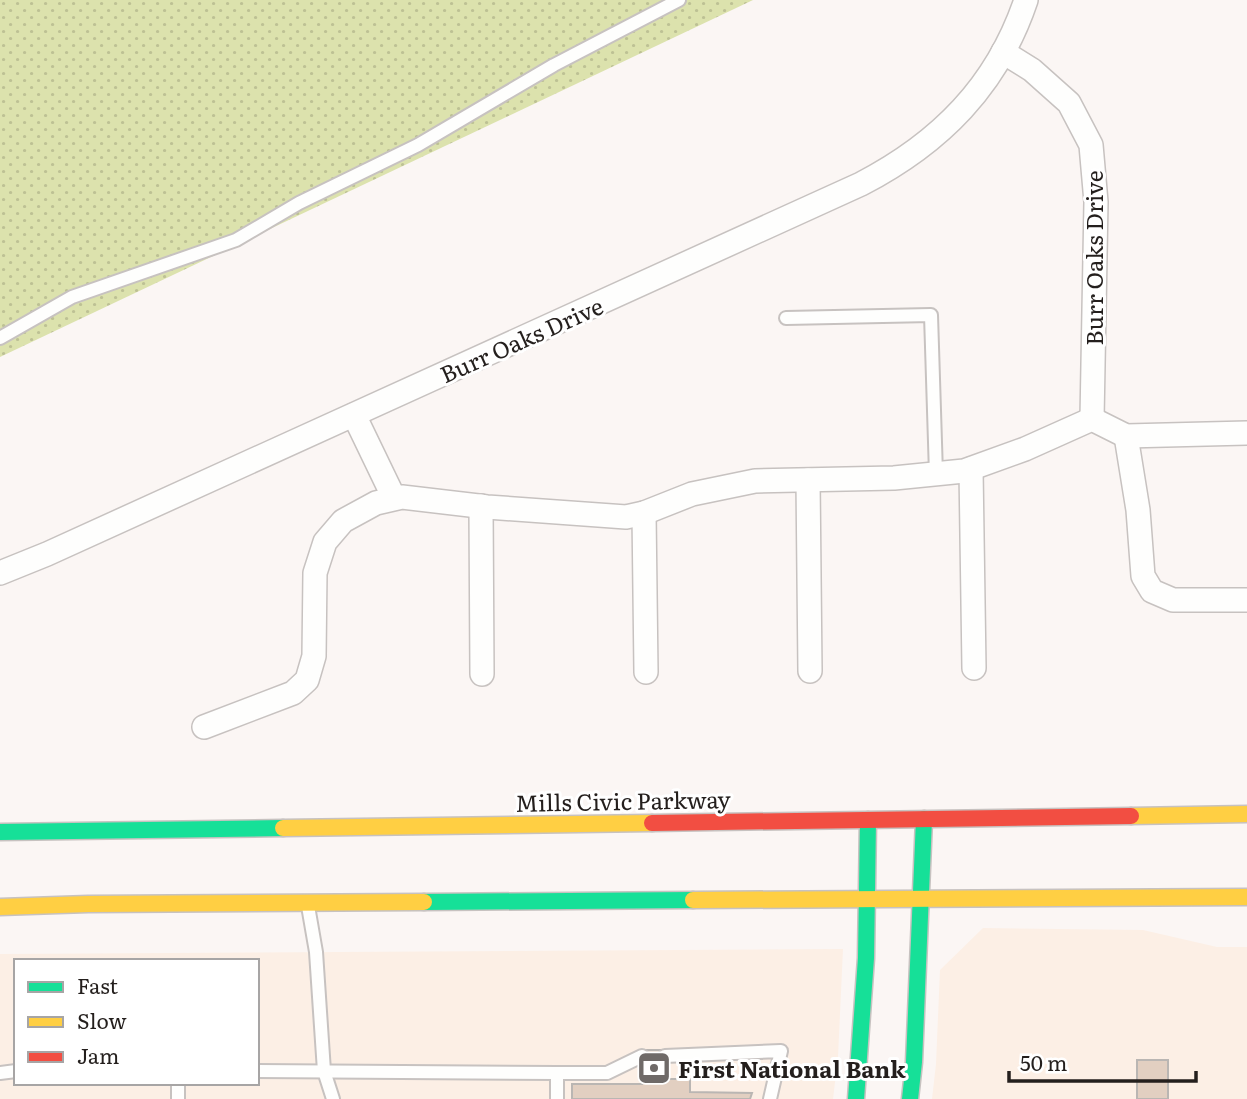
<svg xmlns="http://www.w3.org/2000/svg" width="1247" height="1099" font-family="Literata,serif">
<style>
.commercial{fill:#fcefe5;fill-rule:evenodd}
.green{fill:url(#green-dots)}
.building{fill:#e2cfc1;stroke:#bab6b3;stroke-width:2}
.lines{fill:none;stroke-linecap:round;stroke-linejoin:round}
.lane-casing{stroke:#c7c2c0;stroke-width:16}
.street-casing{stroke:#c7c2c0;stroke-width:26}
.fast-casing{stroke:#c7c2c0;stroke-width:19}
.slow-casing{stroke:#c7c2c0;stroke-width:19}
.jam-casing{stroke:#c7c2c0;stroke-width:19}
.lane{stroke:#fefefd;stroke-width:12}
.street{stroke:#fefefd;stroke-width:23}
.fast{stroke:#16e098;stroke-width:16}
.slow{stroke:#ffcf43;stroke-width:16}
.jam{stroke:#f24e42;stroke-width:16}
.labels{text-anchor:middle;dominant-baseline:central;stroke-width:6;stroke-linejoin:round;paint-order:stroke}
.street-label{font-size:23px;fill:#241f1d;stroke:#fff}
.poi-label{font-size:23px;font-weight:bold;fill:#241f1d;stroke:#fff;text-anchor:start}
</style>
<defs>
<pattern id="green-dots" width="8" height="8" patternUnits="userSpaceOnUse" patternTransform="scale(1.75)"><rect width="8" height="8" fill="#dce2ad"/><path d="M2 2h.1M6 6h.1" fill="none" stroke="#bdc194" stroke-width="1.8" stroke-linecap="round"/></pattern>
</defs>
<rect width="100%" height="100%" fill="#fbf6f4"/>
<g class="commercial">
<polygon points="983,928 1143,930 1217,947 1247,947 1247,1099 932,1099 936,1064 940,970"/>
<path d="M843 949 838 1057 833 1099H0V954ZM16 961H257V1083H16Z"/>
</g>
<polygon class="green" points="0,0 753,0 0,357"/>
<g class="building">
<polygon points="642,1050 665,1050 665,1079 690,1079 690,1092 752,1093 750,1099 572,1099 572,1084 642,1084"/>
<rect x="1137" y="1060" width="31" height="39"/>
</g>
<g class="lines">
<g class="lane-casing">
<g id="lane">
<polyline points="786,318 931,315 936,474"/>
<polyline points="0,338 72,297 236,240 299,203 418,145 554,65 679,0"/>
<polyline points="308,906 316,952 324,1071 333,1099"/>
<polyline points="665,1056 781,1051 770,1099"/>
<polyline points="257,1071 557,1073"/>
<polyline points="0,1073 16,1071"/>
<polyline points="178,1083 178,1099"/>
<polyline points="557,1099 557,1073 607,1073 642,1056"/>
</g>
</g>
<g class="street-casing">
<g id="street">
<polyline points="1003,52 1032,70 1069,103 1091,145 1096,202 1092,419"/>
<polyline points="354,415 394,498"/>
<polyline points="1126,436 1138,510 1143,576 1152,591 1173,600 1247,600"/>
<polyline points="971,469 974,668"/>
<polyline points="808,480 810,671"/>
<polyline points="481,506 482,674"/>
<polyline points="644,513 646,672"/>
<path d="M0 573 47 554 861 184C940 143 997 86 1026 0"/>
<polyline points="204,727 293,693 307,680 314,656 315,573 325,542 343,521 376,503 402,497 487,507 626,517 644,513 692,494 755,481 894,478 964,471 1025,449 1092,419 1126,436 1247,433"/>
</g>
</g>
<g class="fast-casing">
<g id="fast">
<polyline points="0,832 283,828"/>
<polyline points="424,902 693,900"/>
<polyline points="856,1099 866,958 868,820"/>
<polyline points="910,1099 914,1062 924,819"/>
</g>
</g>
<g class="slow-casing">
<g id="slow">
<polyline points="1131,816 1247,814"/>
<polyline points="283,828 652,823"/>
<polyline points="693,900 1247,897"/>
<polyline points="0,907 88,904 424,902"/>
</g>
</g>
<g class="jam-casing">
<polyline id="jam" points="652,823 1131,816"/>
</g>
<use href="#lane" class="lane"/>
<use href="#street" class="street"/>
<use href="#fast" class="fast"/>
<use href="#slow" class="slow"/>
<use href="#jam" class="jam"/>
</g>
<defs>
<g id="bank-square" transform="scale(1.75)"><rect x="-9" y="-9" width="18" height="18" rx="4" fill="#6f6a68" stroke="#fff"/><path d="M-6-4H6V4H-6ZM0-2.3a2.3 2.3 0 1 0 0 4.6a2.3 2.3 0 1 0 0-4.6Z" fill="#fff"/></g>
</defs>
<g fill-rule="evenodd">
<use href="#bank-square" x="654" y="1068"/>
</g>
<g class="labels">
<g class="street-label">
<text transform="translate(1093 258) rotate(-90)">Burr Oaks Drive</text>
<text transform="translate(521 339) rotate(-24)">Burr Oaks Drive</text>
<text transform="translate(623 800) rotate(-1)">Mills Civic Parkway</text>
</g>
<g class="poi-label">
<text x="678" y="1068">First National Bank</text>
</g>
</g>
<rect x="14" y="959" width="245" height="126" fill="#ffffff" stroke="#a7a5a5" stroke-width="2"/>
<rect x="28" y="982" width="35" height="10" fill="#16e098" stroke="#a7a5a5" stroke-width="2"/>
<text x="77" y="994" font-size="21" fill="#241f1d">Fast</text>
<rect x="28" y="1017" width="35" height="10" fill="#ffcf43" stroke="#a7a5a5" stroke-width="2"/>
<text x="77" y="1029" font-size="21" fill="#241f1d">Slow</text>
<rect x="28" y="1052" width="35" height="10" fill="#f24e42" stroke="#a7a5a5" stroke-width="2"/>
<text x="77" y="1064" font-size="21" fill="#241f1d">Jam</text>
<path d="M1009 1071v10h187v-10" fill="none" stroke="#241f1d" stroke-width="3.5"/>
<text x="1020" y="1071" font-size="21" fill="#241f1d" stroke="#ffffff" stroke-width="5" paint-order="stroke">50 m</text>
</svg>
